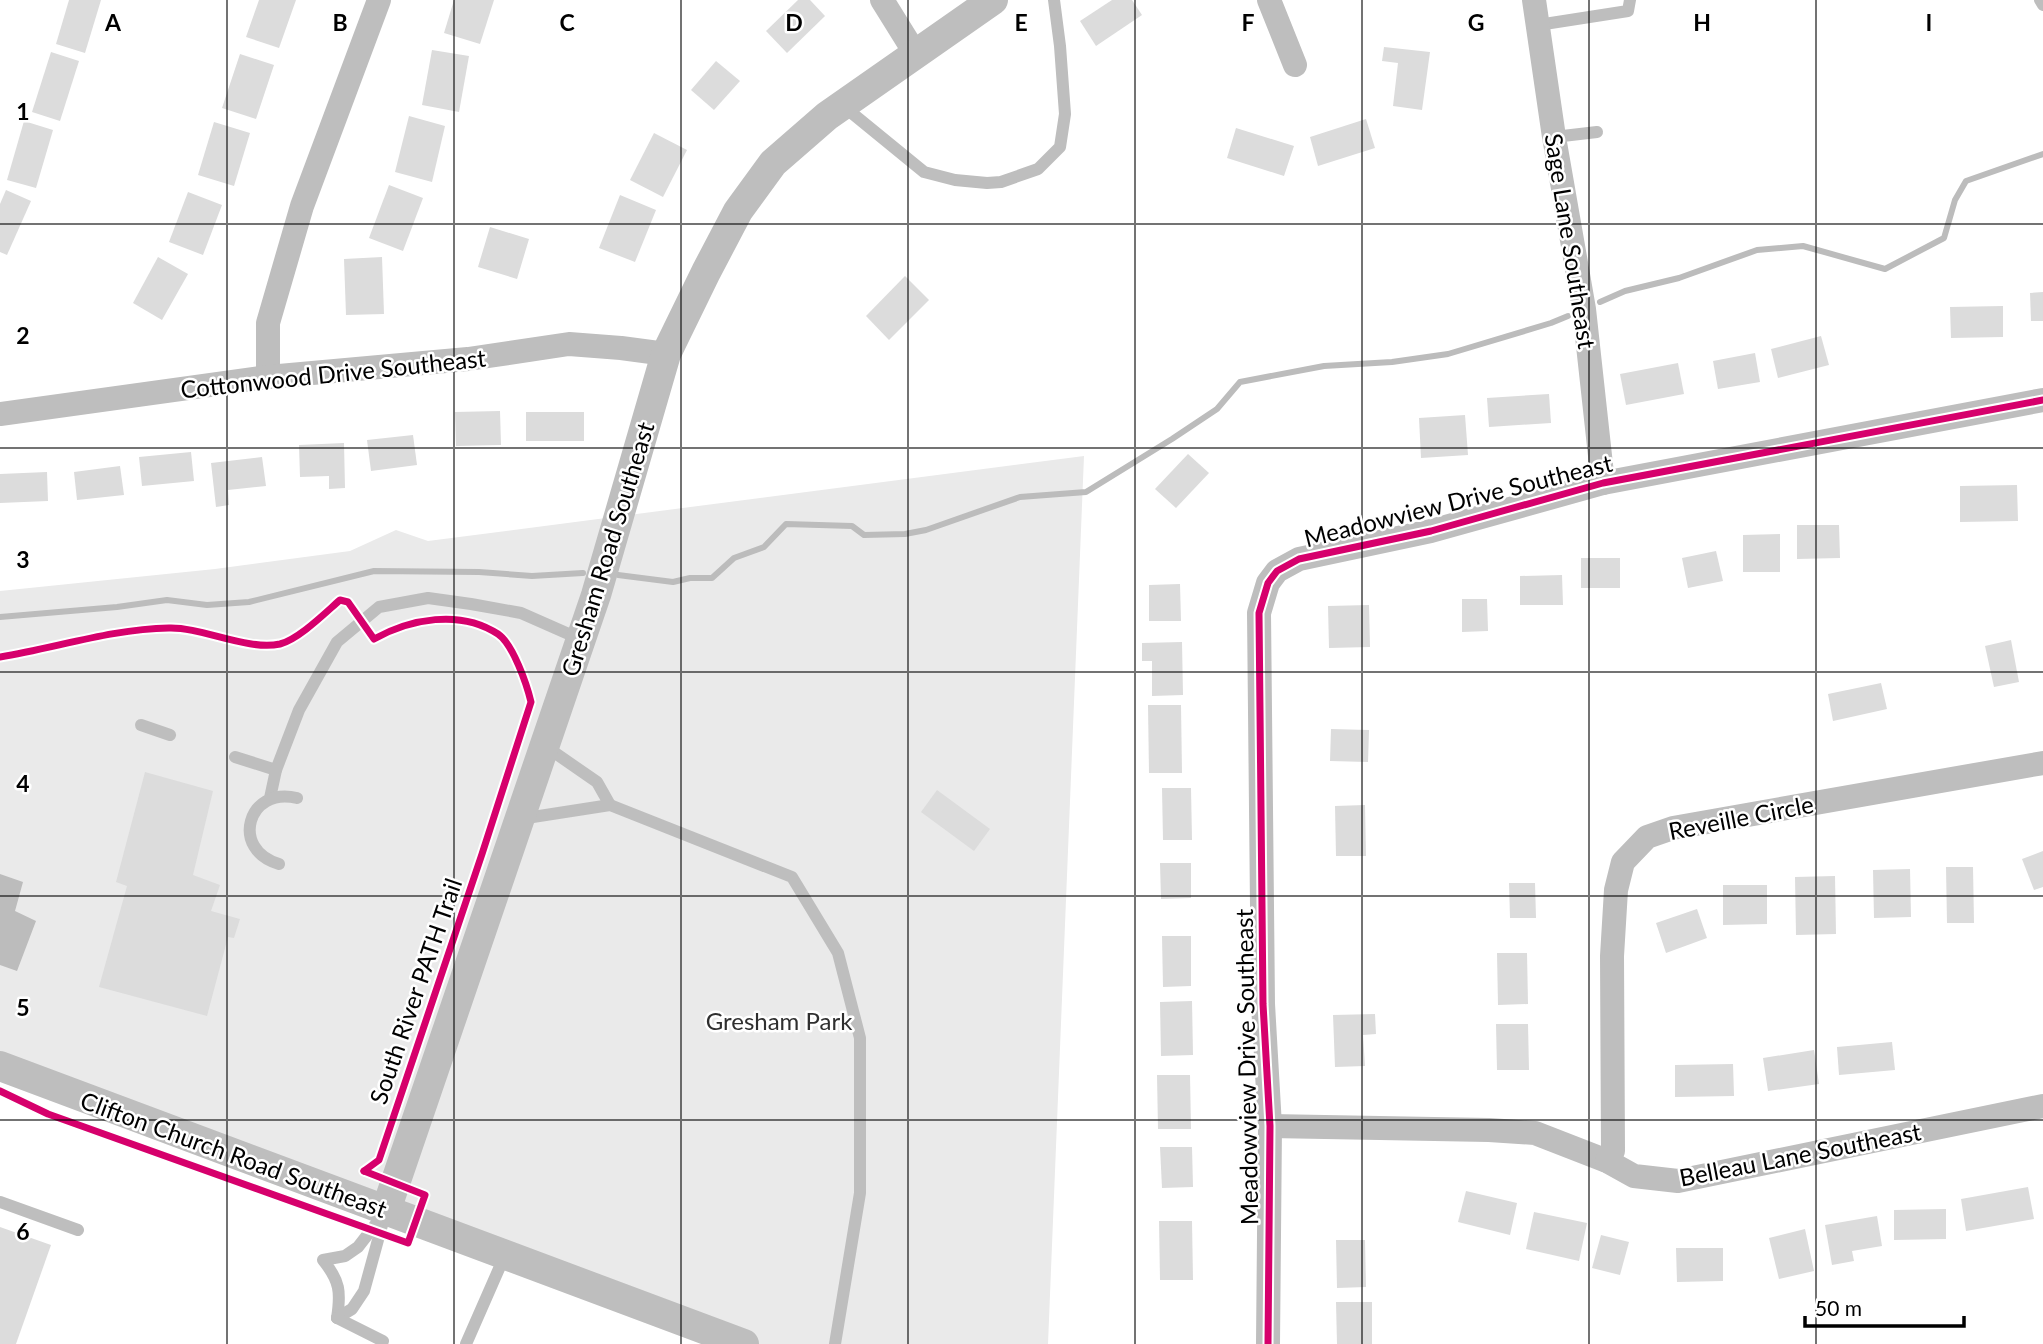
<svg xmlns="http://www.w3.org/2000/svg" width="2043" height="1344" font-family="Lato,sans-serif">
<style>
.green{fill:#eaeaea}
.water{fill:#bcbcbc}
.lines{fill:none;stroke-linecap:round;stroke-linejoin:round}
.stream{stroke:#bcbcbc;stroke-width:6}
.building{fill:#dcdcdc}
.service{stroke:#bebebe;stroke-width:12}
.minor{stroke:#bebebe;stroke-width:24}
.tertiary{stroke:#bebebe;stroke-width:30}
.cycleway-casing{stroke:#fff;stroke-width:11}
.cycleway{stroke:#d6006c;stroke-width:7}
.grid{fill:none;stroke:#000;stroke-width:2;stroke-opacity:0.55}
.labels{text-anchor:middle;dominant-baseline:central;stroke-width:5;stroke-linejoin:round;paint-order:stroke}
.street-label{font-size:24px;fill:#000;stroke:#fff}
.park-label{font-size:24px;fill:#2f2f2f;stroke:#fff}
.grid-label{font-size:23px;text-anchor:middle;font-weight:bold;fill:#000;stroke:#fff;stroke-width:5;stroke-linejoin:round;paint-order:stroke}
</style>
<rect width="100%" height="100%" fill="#fff"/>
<polygon class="green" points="1084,456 1048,1344 724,1344 0,1066 0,591 215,569 350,551 396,530 428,541"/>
<polygon class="water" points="0,874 23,882 15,911 36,921 17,971 0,965"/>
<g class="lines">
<g class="stream">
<polyline points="1600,302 1625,291 1679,278 1757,250 1803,246 1885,269 1944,238 1955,200 1966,181 2043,154"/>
<polyline points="618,575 673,582 690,578 712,578 734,558 764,547 786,524 852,526 864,535 905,534 926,530 1020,497 1086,492 1172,439 1217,409 1240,382 1324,366 1392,362 1448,354 1551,323 1568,316"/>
<polyline points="0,617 117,607 167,600 207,605 249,602 374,571 479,572 532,576 583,573"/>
</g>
</g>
<g class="building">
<polygon points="69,0 101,0 85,53 56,44"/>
<polygon points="259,0 296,0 279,48 246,37"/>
<polygon points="454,0 494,0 480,44 444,33"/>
<polygon points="798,0 810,0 825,16 787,53 766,31"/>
<polygon points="1112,0 1132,0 1142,15 1096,46 1080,21"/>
<polygon points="1384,47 1430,52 1422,110 1393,106 1398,63 1382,61"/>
<polygon points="432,50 469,56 459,112 422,105"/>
<polygon points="51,52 79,61 60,121 32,112"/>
<polygon points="240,54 274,65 256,119 222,108"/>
<polygon points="716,61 740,81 714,110 691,90"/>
<polygon points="409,116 445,126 432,182 395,172"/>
<polygon points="1366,119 1375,148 1318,166 1310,137"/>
<polygon points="24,121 53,130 36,188 7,180"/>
<polygon points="214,122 250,133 234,186 198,175"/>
<polygon points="1236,128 1294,146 1284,176 1227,158"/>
<polygon points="654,133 687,150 663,197 630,180"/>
<polygon points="389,185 423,198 403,251 369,238"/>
<polygon points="6,190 31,201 7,255 0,252 0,204"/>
<polygon points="188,192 222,205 203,255 169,242"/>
<polygon points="620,195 656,210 635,262 599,248"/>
<polygon points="490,227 529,239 517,279 478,267"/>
<polygon points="158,257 188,274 162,320 133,303"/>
<polygon points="382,257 384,314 346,315 344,259"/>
<polygon points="905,276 929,300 889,340 866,316"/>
<polygon points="2043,292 2043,321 2031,321 2030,293"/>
<polygon points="2003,306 2003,337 1951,338 1950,307"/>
<polygon points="1821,336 1829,365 1778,378 1771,349"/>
<polygon points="1755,353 1760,382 1718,389 1713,361"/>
<polygon points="1678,363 1684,394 1626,405 1620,374"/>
<polygon points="1549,394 1551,423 1489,427 1487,398"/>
<polygon points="500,411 501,445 456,446 455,412"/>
<rect x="526" y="412" width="58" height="29"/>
<polygon points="1465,415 1468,455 1421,458 1419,418"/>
<polygon points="413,435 417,465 371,471 367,440"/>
<polygon points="344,443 345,488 329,489 329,476 300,477 299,445"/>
<polygon points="191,452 194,481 142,486 139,457"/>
<polygon points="1188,454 1209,473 1176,508 1155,489"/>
<polygon points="262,457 266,486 228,490 229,505 216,507 211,463"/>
<polygon points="120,466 124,495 77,500 74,472"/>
<polygon points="47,472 48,501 0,503 0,474"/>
<polygon points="2017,485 2018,521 1960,522 1960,486"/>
<polygon points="1797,525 1839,525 1840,558 1797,559"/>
<polygon points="1780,534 1780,572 1743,572 1743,535"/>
<polygon points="1716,551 1723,581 1688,588 1682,558"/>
<rect x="1581" y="558" width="39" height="30"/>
<polygon points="1562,575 1563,605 1520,605 1520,576"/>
<polygon points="1180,584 1181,621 1149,621 1149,585"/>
<polygon points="1462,599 1487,599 1488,631 1462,632"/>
<polygon points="1369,605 1370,647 1329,648 1328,606"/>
<polygon points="2011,640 2019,682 1994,687 1985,646"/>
<polygon points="1182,642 1183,695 1152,696 1152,661 1142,661 1142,643"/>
<polygon points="1881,683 1887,709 1833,721 1828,694"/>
<polygon points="1148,705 1181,705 1182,773 1149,773"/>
<polygon points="1331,729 1369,730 1368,762 1330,761"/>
<polygon points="145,772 213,791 193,875 220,885 211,911 240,919 234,938 228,937 207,1016 99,987 127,886 116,882"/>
<polygon points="1162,788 1191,788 1192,840 1163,840"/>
<polygon points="937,790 990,829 974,851 921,812"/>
<polygon points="1365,805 1366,856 1336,856 1335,806"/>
<polygon points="2043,851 2043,887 2034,890 2022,859"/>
<polygon points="1160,863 1191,863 1191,898 1161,899"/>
<polygon points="1946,867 1973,867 1974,923 1947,923"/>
<polygon points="1910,869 1911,917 1874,918 1873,870"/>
<polygon points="1835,876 1836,934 1796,935 1795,877"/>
<polygon points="1509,883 1535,883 1536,918 1510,918"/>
<polygon points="1723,885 1767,885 1767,924 1723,925"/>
<polygon points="1697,909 1707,938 1666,953 1656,923"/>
<polygon points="1162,936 1191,936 1191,986 1163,987"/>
<polygon points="1497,953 1527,953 1528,1004 1498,1005"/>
<polygon points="1192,1001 1193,1055 1161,1056 1160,1002"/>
<polygon points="1375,1014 1376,1034 1363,1035 1365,1066 1335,1067 1333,1015"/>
<polygon points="1496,1024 1528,1024 1529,1070 1497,1070"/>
<polygon points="1892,1042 1895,1070 1839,1075 1837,1047"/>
<polygon points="1814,1050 1819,1084 1768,1091 1763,1058"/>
<polygon points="1733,1064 1734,1096 1675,1097 1675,1065"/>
<polygon points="1157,1075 1190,1075 1191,1129 1158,1129"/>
<polygon points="1160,1147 1192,1147 1193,1187 1162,1188"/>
<polygon points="2028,1187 2034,1219 1966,1231 1961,1199"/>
<polygon points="1466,1191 1517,1203 1510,1235 1458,1222"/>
<polygon points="1946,1209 1946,1239 1894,1240 1894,1210"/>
<polygon points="1534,1212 1587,1223 1579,1261 1526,1249"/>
<polygon points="1877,1216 1882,1246 1852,1251 1854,1261 1832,1265 1825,1225"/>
<polygon points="1159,1221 1192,1221 1193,1280 1160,1280"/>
<polygon points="0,1227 51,1245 16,1344 0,1344"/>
<polygon points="1805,1229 1814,1271 1779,1279 1769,1238"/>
<polygon points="1601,1235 1629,1242 1620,1275 1592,1268"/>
<polygon points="1336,1240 1365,1240 1366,1287 1337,1288"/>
<polygon points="1676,1248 1723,1248 1723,1281 1677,1282"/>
<polygon points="1336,1302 1372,1302 1372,1344 1337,1344"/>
</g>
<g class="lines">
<g class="service">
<polyline points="2040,0 2043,5"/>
<polyline points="1538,25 1628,11 1630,0"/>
<polyline points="842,105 924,172 955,180 987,183 1001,182 1038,169 1060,147 1065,114 1060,46 1054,0"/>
<polyline points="1554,137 1597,132"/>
<polyline points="141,725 170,735"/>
<polyline points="545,746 597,782 610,805"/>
<polyline points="235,757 276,770"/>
<polyline points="270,798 276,770 299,710 337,642 379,607 428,598 471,604 521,613 580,639"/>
<polyline points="520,819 610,805 792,877 838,953 860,1038 860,1193 835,1344"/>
<path d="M279 864C230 850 247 786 297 798"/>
<polyline points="0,1202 78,1230"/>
<path d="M337 1318C341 1292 340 1281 323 1260L345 1256 358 1247 386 1211"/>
<polyline points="337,1318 352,1309 364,1291 384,1218"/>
<polyline points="337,1318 383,1341"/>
<polyline points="466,1344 505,1255"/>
</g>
<g class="minor">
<polyline points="882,0 915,53"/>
<polyline points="1269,0 1295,65"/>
<polyline points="1534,0 1554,137 1584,309 1603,483"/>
<polyline points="268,377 268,323 302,206 379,0"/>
<polyline points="0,414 268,377 468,359 569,344 621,348 666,354"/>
<polyline points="1270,1126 1489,1130 1535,1133 1607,1161 1634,1176 1678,1181 2043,1106"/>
<polyline points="1607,1161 1613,1151 1612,956 1616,890 1623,862 1647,837 1673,828 2043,763"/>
<polyline points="1268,1344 1270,1126 1263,1004 1259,613 1268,583 1277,571 1299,559 1431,531 1603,483 2043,400"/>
</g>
<g class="tertiary">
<polyline points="0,1066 744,1344"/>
<polyline points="386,1210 596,595 666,354 706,272 738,211 773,163 827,116 993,0"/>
</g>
<g class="cycleway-casing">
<g id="cycleway">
<path d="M0 657C56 648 111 629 169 628 202 627 247 651 280 644 299 639 325 613 340 600L348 602 374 639C410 619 460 609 498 634 513 644 527 685 531 702L482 854 379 1160 364 1171"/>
<polyline points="0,1091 48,1114 408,1243 425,1195 364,1171"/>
<polyline points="1268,1344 1270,1126 1263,1004 1259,613 1268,583 1277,571 1299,559 1431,531 1603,483 2043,400"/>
</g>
</g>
<use href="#cycleway" class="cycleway"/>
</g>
<path class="grid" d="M227 0V1344M454 0V1344M681 0V1344M908 0V1344M1135 0V1344M1362 0V1344M1589 0V1344M1816 0V1344M0 224H2043M0 448H2043M0 672H2043M0 896H2043M0 1120H2043"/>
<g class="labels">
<g class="street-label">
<text transform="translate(1571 241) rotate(81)">Sage Lane Southeast</text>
<text transform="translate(333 373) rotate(-6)">Cottonwood Drive Southeast</text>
<text transform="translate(1458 500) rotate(-14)">Meadowview Drive Southeast</text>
<text transform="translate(607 549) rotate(-73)">Gresham Road Southeast</text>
<text transform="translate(1741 817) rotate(-11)">Reveille Circle</text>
<text transform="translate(415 991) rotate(-71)">South River PATH Trail</text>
<text transform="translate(1246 1067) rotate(-91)">Meadowview Drive Southeast</text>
<text transform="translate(234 1154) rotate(20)">Clifton Church Road Southeast</text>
<text transform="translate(1800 1154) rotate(-11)">Belleau Lane Southeast</text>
</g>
<g class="park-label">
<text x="779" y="1020">Gresham Park</text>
</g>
</g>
<g class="grid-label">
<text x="113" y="31">A</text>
<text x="340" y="31">B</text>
<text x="567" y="31">C</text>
<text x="794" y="31">D</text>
<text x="1021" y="31">E</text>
<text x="1248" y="31">F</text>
<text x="1476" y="31">G</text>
<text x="1702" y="31">H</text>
<text x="1929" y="31">I</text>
<text x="23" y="120">1</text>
<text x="23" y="344">2</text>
<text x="23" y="568">3</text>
<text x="23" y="792">4</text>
<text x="23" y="1016">5</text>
<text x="23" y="1240">6</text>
</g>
<path d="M1805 1316v10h159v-10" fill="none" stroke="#000000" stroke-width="3.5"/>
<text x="1815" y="1316" font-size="21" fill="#000000" stroke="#ffffff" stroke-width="5" paint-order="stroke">50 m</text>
</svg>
